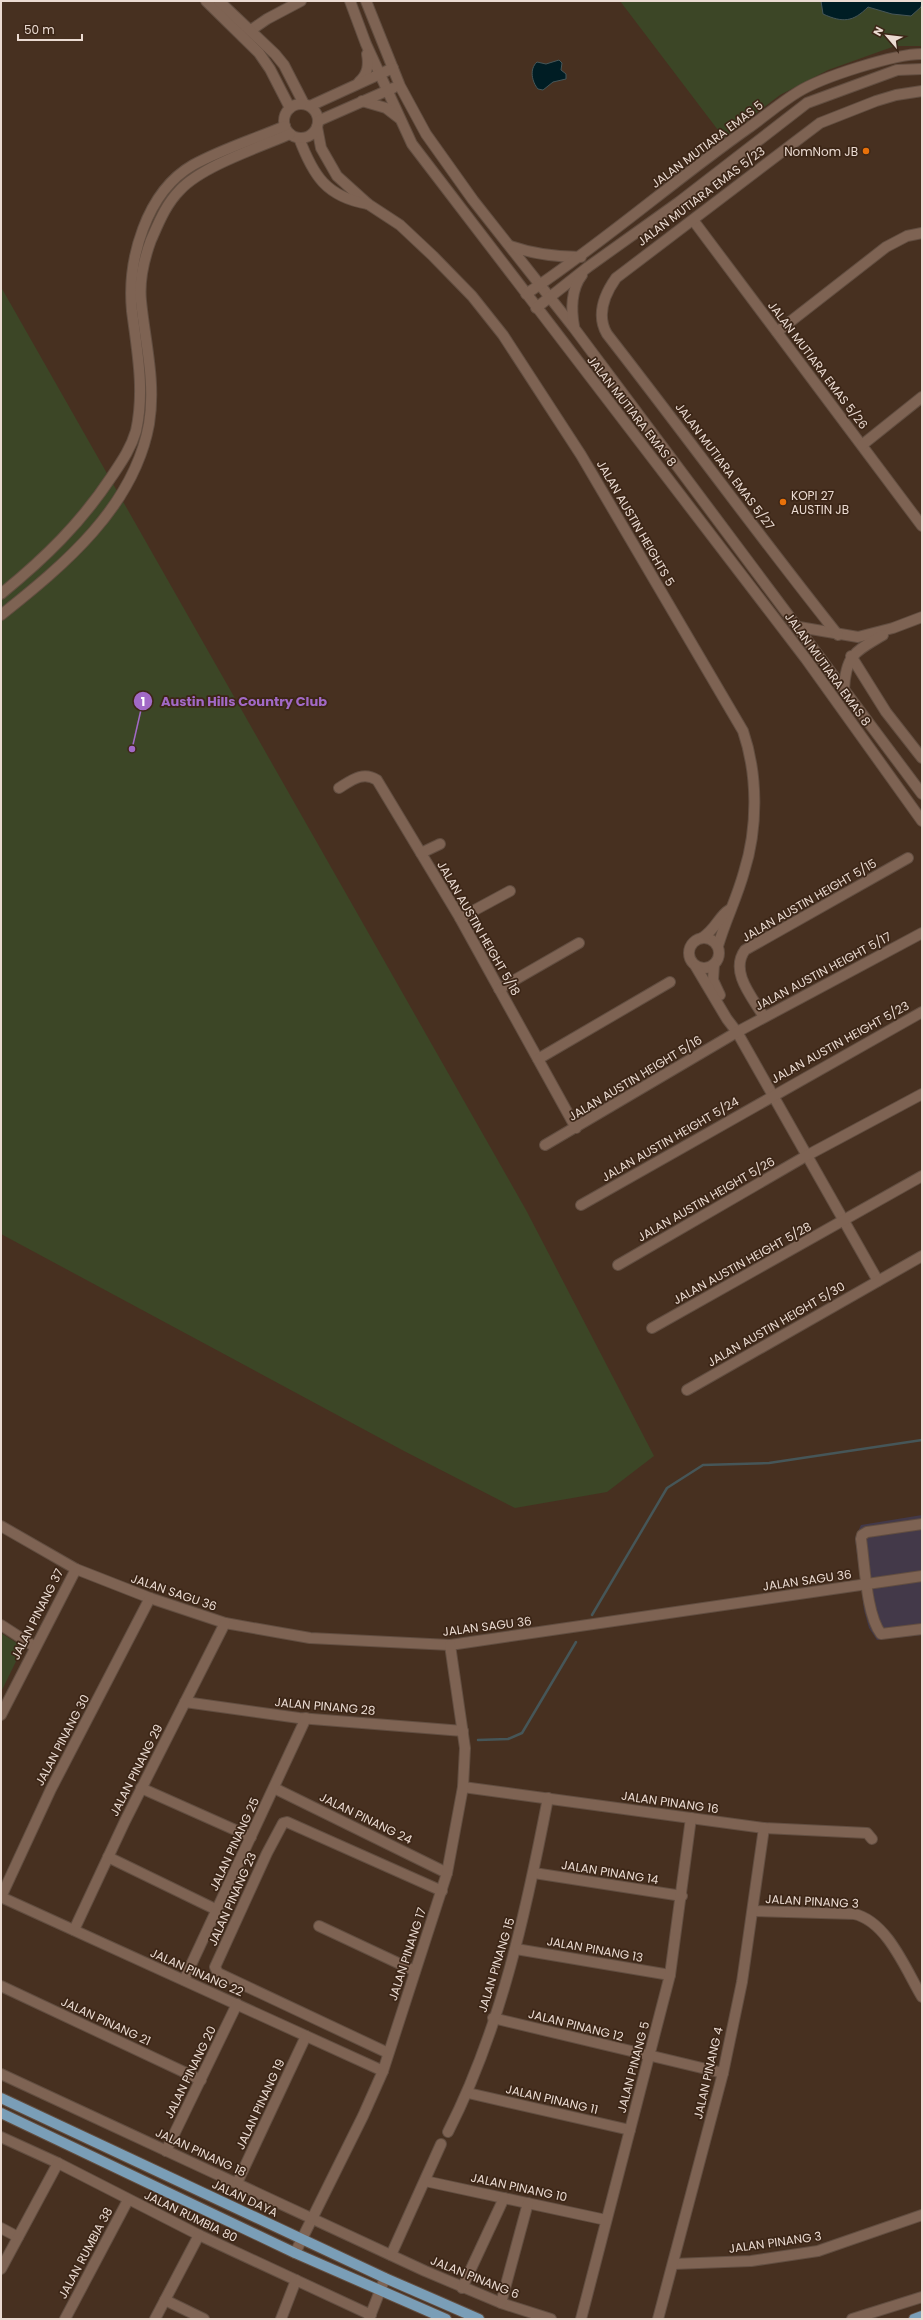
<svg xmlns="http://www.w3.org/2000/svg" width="923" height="2320" font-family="Poppins,sans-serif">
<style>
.commercial{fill:#433949}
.green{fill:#3c4626}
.water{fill:#001d24;stroke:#465658}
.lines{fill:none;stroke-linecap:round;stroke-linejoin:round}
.stream{stroke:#465658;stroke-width:2.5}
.street-casing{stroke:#624e41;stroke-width:12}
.secondary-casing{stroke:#624e41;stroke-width:12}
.primary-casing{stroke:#624e41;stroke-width:12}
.street{stroke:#7e6353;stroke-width:10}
.secondary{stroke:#7e6353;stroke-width:10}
.primary{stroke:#7a9eb7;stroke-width:10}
.food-dot{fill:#e8710a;stroke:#3c2617;stroke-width:1.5}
.labels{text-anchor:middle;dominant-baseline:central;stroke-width:3.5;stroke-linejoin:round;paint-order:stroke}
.street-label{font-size:12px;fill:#ebdbd2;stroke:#3c2617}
.poi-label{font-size:12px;fill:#ebdbd2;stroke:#3c2617;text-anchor:end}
.leader{fill:none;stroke:#a269c6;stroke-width:1.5}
.callout-dot{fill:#a269c6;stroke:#3c2617;stroke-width:1.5}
.mark-label{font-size:12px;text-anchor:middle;font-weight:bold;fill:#fff}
.callout-label{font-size:13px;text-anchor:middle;font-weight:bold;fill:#a269c6;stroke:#3c2617;stroke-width:3.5;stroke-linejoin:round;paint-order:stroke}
</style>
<rect width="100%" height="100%" fill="#473020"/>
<polygon class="commercial" points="922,1515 922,1635 877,1640 869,1628 864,1610 855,1538 861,1525"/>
<g class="green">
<polygon points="620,1 922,1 922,46 895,46 828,70 780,95 724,138"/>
<polygon points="1,287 526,1210 654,1456 607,1492 515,1508 404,1451 1,1234"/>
<polygon points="1,1633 23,1647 1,1692"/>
</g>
<g class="water">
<path d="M821 1H922V2L921 7 911 16 892 14 868 7C853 22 843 23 823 14Z"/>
<path d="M559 60 562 63 561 70 566 74V79L553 82 543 90 538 89C532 82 529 69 537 62L546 64Z"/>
</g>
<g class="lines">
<g class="stream">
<polyline points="592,1615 667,1488 703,1465 769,1463 922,1440"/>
<polyline points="478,1740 508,1739 522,1733 576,1642"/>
</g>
<g class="street-casing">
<g id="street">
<polyline points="251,30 267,19 301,1"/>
<path d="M317 127 321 148 337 176 368 204 400 225 433 256 472 296 503 335 581 455 743 731C758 775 758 828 744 872 737 898 725 921 718 946"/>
<path d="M299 138C313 175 326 197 368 204"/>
<polyline points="693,220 922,526"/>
<polyline points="777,332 886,247 907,236 922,233"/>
<polyline points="862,445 922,397"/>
<polyline points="799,627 858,637 893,628 922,617"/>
<path d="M838 635C759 536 685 434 607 334 596 315 604 295 616 278L820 123 876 101 896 95 922 91"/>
<polyline points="851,656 886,712 922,758"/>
<path d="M844 689C846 654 855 652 883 635"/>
<path d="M339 788C352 780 363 771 377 780L460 918 576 1128"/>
<polyline points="421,853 440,844"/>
<polyline points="460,918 510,891"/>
<circle cx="704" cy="953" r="15"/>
<path d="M702 938C716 929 719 916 729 910"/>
<polyline points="714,964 713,980 720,995"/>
<polyline points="696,967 727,1019 737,1032 878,1281"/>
<polyline points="499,989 579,943"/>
<path d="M764 1017C753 998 729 972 745 950L908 858"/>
<polyline points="538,1059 670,982"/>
<polyline points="545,1145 737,1032 922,933"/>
<polyline points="581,1205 922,1012"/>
<polyline points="618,1265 806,1156 922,1094"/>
<polyline points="652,1328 922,1176"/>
<polyline points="687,1390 922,1256"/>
<path d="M922 1524 867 1532 862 1535 861 1539C865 1565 866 1614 881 1634L922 1629"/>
<polyline points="1,1526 76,1569 150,1598 225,1623 310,1638 450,1645 922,1576"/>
<polyline points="150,1598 51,1789 1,1897 383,2071"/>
<polyline points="1,1625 35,1647"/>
<polyline points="185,1702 299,1718 463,1731"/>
<polyline points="1,1715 76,1569"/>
<polyline points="463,1787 764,1828 867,1833 872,1839"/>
<polyline points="141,1788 251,1837"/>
<polyline points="274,1788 447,1873"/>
<polyline points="108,1857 217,1910"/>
<polyline points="534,1873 682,1896"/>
<path d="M753 1911 854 1914C887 1921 906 1970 922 1997"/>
<polyline points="319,1926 415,1971"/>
<polyline points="74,1930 125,1821 225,1623"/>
<polyline points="516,1949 670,1975"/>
<polyline points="184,1980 306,1718"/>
<polyline points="1,1986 201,2080"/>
<polyline points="493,2018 723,2073"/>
<polyline points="388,2053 218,1973 215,1967 267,1853 283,1823 287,1822 442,1891"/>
<polyline points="1,2074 425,2271 501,2303 551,2319"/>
<polyline points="468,2093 630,2130"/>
<path d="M448 2132C501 2028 526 1912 548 1798"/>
<polyline points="1,2137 58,2163 199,2235 371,2315"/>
<polyline points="166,2151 237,2004"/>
<polyline points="425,2181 606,2220"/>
<polyline points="237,2183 306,2036"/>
<polyline points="1,2228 18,2237"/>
<polyline points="295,2253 363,2116 383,2071 447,1873 463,1787 465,1748 450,1645"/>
<polyline points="391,2255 441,2144"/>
<polyline points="673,2264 751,2261 818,2251 922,2215"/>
<polyline points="1,2269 58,2163"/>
<polyline points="462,2288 504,2198"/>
<polyline points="165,2300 204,2319"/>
<polyline points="501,2303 528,2203"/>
<polyline points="65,2319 128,2200"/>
<polyline points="155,2319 199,2235"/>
<polyline points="281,2319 296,2280"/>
<polyline points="369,2319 385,2278"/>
<polyline points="581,2319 670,1975 691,1818"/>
<polyline points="658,2319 723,2073 742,1982 764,1828"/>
<polyline points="852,2319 922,2297"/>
</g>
</g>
<g class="secondary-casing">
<g id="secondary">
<polyline points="206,1 259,53 270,69 290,108"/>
<polyline points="219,1 275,54 284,65 304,104"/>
<polyline points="350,1 366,44 412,144 806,659 922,821"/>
<polyline points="366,1 400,86 426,134 473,200 574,328 922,794"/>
<path d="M359 82C368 74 369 65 367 54"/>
<polyline points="362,101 386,108 399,118"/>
<circle cx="301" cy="121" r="17"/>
<polyline points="310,106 393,68"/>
<polyline points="318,121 393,88"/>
<path d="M510 246C533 254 557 257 581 257"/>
<path d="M526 294C603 243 672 182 747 129 764 117 780 103 798 92 822 77 894 54 922 54"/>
<polyline points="536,308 588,267 679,202 807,103 897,70 922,69"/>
<path d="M574 326C571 310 571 289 582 275"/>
<path d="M1 594C45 558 81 523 112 476 122 461 131 448 136 431 145 391 137 350 132 311 127 260 146 192 193 165 222 149 255 139 285 126"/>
<path d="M1 615C64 565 134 507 149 424 156 382 145 342 141 301 139 281 144 259 151 240 159 222 166 204 180 190 202 166 260 147 290 134"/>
</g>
</g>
<g class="primary-casing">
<g id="primary">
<polyline points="1,2098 385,2278 479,2319"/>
<polyline points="1,2113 295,2253 446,2319"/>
<polyline points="914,2319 922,2316"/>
</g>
</g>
<use href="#street" class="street"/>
<use href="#secondary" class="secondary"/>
<use href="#primary" class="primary"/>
</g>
<g class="food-dot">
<circle cx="866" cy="151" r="4"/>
<circle cx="783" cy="502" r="4"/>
</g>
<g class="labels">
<g class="street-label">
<text transform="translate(707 144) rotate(-37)">JALAN MUTIARA EMAS 5</text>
<text transform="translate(701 196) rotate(-37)">JALAN MUTIARA EMAS 5/23</text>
<text transform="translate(818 365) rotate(53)">JALAN MUTIARA EMAS 5/26</text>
<text transform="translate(632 411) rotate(52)">JALAN MUTIARA EMAS 8</text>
<text transform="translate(725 466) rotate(53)">JALAN MUTIARA EMAS 5/27</text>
<text transform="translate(636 523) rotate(60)">JALAN AUSTIN HEIGHTS 5</text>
<text transform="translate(828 669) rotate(54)">JALAN MUTIARA EMAS 8</text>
<text transform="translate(809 900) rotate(-30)">JALAN AUSTIN HEIGHT 5/15</text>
<text transform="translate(479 928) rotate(60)">JALAN AUSTIN HEIGHT 5/18</text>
<text transform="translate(823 971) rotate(-28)">JALAN AUSTIN HEIGHT 5/17</text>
<text transform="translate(840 1042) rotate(-29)">JALAN AUSTIN HEIGHT 5/23</text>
<text transform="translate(635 1078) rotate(-31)">JALAN AUSTIN HEIGHT 5/16</text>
<text transform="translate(670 1139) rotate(-30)">JALAN AUSTIN HEIGHT 5/24</text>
<text transform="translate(706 1199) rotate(-30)">JALAN AUSTIN HEIGHT 5/26</text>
<text transform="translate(742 1263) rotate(-29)">JALAN AUSTIN HEIGHT 5/28</text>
<text transform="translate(776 1324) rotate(-30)">JALAN AUSTIN HEIGHT 5/30</text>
<text transform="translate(807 1580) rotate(-8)">JALAN SAGU 36</text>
<text transform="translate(174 1592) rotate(19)">JALAN SAGU 36</text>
<text transform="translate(37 1614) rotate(-63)">JALAN PINANG 37</text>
<text transform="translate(487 1626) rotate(-7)">JALAN SAGU 36</text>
<text transform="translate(325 1706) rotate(5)">JALAN PINANG 28</text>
<text transform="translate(62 1740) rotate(-62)">JALAN PINANG 30</text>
<text transform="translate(136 1770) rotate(-63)">JALAN PINANG 29</text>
<text transform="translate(670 1802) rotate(8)">JALAN PINANG 16</text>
<text transform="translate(366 1818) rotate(26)">JALAN PINANG 24</text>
<text transform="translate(234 1844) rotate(-65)">JALAN PINANG 25</text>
<text transform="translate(610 1872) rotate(9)">JALAN PINANG 14</text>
<text transform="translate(232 1899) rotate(-66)">JALAN PINANG 23</text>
<text transform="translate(812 1901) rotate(3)">JALAN PINANG 3</text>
<text transform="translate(595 1949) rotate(10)">JALAN PINANG 13</text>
<text transform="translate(407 1954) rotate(-72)">JALAN PINANG 17</text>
<text transform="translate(496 1965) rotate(-73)">JALAN PINANG 15</text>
<text transform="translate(197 1972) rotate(24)">JALAN PINANG 22</text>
<text transform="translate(106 2021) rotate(25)">JALAN PINANG 21</text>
<text transform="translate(576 2025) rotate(14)">JALAN PINANG 12</text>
<text transform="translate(633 2067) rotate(-75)">JALAN PINANG 5</text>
<text transform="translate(190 2072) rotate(-64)">JALAN PINANG 20</text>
<text transform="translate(708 2073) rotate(-77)">JALAN PINANG 4</text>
<text transform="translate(552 2099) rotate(13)">JALAN PINANG 11</text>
<text transform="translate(260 2104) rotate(-65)">JALAN PINANG 19</text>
<text transform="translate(201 2152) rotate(25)">JALAN PINANG 18</text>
<text transform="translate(519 2187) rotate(12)">JALAN PINANG 10</text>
<text transform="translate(245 2198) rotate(25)">JALAN DAYA</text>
<text transform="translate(191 2216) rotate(26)">JALAN RUMBIA 80</text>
<text transform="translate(775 2242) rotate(-8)">JALAN PINANG 3</text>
<text transform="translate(85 2253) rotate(-62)">JALAN RUMBIA 38</text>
<text transform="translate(475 2277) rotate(22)">JALAN PINANG 6</text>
</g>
<g class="poi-label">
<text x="858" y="151">NomNom JB</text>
<text x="791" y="495" text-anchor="start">KOPI 27<tspan x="791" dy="14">AUSTIN JB</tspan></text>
</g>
</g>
<path class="leader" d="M132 749L143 701"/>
<g class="callout-dot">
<circle cx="132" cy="749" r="4"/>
<circle cx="143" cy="701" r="10"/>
</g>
<g class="mark-label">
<text x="143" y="706">1</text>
</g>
<g class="callout-label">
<text x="244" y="706">Austin Hills Country Club</text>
</g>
<rect width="923" height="2320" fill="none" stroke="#ebdbd2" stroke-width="4"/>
<g transform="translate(887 36) rotate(298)" stroke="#3c2617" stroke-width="3" paint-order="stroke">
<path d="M0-3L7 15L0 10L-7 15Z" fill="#ebdbd2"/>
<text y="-6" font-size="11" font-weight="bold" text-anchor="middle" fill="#ebdbd2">N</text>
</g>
<path d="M18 34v6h64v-6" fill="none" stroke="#ebdbd2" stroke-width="2"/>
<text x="24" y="34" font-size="12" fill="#ebdbd2" stroke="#3c2617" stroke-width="3" paint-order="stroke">50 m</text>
</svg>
